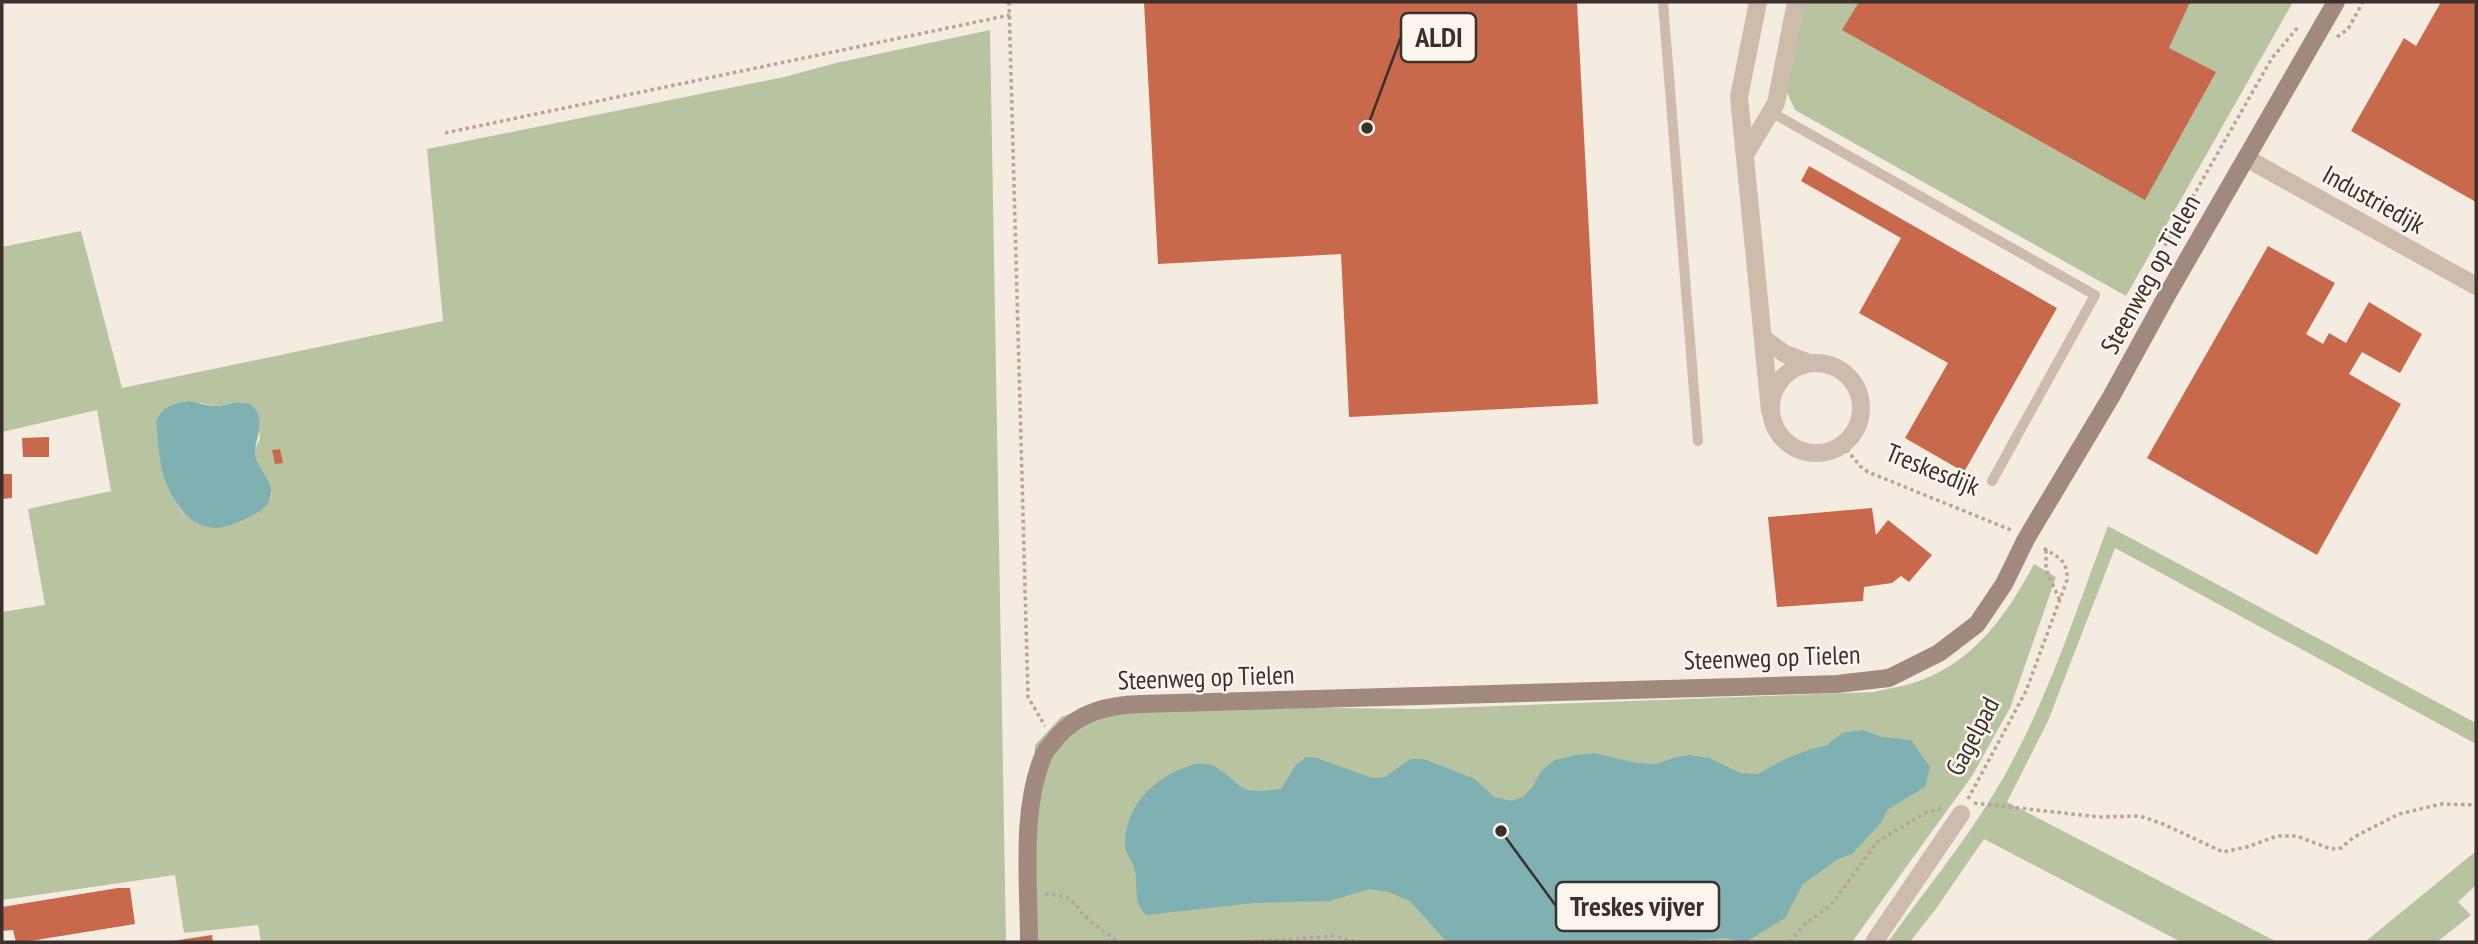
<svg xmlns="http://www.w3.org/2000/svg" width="2478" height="944" font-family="'PT Sans Narrow',sans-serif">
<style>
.green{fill:#b8c4a0;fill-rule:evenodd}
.water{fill:#7fb0b2}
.building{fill:#c8694b}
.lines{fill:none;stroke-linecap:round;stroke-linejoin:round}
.path{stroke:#b9a596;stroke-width:3.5;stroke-dasharray:3.5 3.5;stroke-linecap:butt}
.lane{stroke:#cdbbac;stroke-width:10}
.street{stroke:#cdbbac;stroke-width:18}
.secondary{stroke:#a18a7d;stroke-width:18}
.labels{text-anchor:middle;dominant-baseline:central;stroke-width:5;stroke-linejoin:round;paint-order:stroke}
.street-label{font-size:26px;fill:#3b302b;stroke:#fbf5ee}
.leader{fill:none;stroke:#3b302b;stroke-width:2.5}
.callout-dot{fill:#3b302b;stroke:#fbf5ee;stroke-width:2.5}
.callout{fill:#fbf5ee;stroke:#3b302b;stroke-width:2.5}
.callout-label{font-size:28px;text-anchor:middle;font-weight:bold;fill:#3b302b}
</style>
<rect width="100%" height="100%" fill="#f4ebe1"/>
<g class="green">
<polygon points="1804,2 2293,2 2126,296 1795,110 1786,90"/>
<path d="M990 30 1006 942H261L258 925 184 933 175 875 2 900V612L45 605 28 509 111 491 97 410 2 432V247L81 231 122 388 443 321 427 149 784 77 836 63ZM189 401 215 406 244 402 255 409 260 438 255 449V459L272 494C262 527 210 514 183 513 161 481 161 459 156 422L178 403Z"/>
<path d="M2108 526 2476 723V744L2115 548 2048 721 2007 802 2277 942H2181L1984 839 1935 910 1910 942H1888C1923 893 1962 846 1993 795 2044 712 2074 616 2108 526Z"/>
<path d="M2034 564 2056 577 2010 708 1972 776 1852 942H1034L1032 843 1035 745 1061 717 1083 709 1134 705 1416 709 1874 692C1890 688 1907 686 1922 680 1976 659 2008 613 2034 564Z"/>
<polygon points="2476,851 2476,885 2458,902 2471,915 2437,942 2365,942"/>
</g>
<g class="water">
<path d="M189 401C197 402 206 406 215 406 225 406 242 398 251 405 266 416 257 436 255 450 253 467 277 482 270 499 266 511 247 518 236 523 200 539 177 512 165 480 159 463 158 441 156 422 161 407 174 403 189 401Z"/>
<path d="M1862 730 1882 737 1911 740 1930 767 1925 787 1888 809 1880 824 1852 854 1838 859 1803 884 1785 918 1746 942 1725 938 1664 942H1447L1410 901 1389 892 1369 889 1330 901 1254 903 1146 915C1133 902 1138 888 1135 870 1133 861 1126 855 1125 846 1124 806 1155 776 1192 765 1220 757 1232 786 1248 790 1258 792 1271 790 1281 789L1295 766 1306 757 1317 758 1372 778 1385 777 1410 759H1424L1475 779 1494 797 1512 801 1523 797 1533 786 1541 771 1555 760 1577 755 1595 753 1635 763 1656 764 1673 758 1689 755 1709 758 1740 773 1758 774 1785 759 1814 748 1826 746 1842 733Z"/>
</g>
<g class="building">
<polygon points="1144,2 1577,2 1598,404 1349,417 1341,254 1158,264"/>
<polygon points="1859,2 2190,2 2169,48 2216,72 2145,200 1842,30"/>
<polygon points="2441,2 2476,2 2476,202 2351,131 2404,38 2416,46"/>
<polygon points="1809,166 2057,308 1964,472 1905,438 1948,363 1859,313 1901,238 1801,181"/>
<polygon points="2268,246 2335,283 2306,334 2323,344 2329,333 2346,343 2369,302 2422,334 2400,373 2362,352 2349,374 2401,404 2317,555 2147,458"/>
<polygon points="49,437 49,457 23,457 22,438"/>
<polygon points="280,449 283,463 275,464 272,450"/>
<polygon points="2,474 12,474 12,498 2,499"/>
<polygon points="1872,508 1876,535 1888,520 1932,555 1909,582 1901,576 1892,583 1864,587 1863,601 1777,607 1768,517"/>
<polygon points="118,888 130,888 135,924 24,942 16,942 13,930 2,931 2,907"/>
<polygon points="212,935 213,942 173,942 173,941"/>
</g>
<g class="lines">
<g class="path">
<polyline points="1009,2 1028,697 1045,726"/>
<polyline points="2337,37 2348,29 2363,2"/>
<polyline points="445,133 1010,15"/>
<polyline points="2117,346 2123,319 2272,58 2299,26"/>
<polyline points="1842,444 1860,466 1868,472 2011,530"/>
<polyline points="2046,550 2046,569 2060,601"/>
<path d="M1968 799 2026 691 2067 580C2068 559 2058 558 2042 547"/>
<polyline points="1974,803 2099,817 2140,816 2163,824 2223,852 2247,847 2277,836 2297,836 2331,849 2341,848 2354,837 2399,814 2441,804 2476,805"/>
<path d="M1045 894C1078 896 1070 903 1091 922 1100 929 1110 935 1119 942"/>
<polyline points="1247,942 1334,936 1357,942"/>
<polyline points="1790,942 1805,924 1831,905 1878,841 1925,813 1942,808"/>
</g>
<g class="lane">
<polyline points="1663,2 1698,441"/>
<polyline points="1771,112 2095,295 1992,481"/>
</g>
<g class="street">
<polyline points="1758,2 1739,97 1770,411"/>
<polyline points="1745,155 1776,103 1796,2"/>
<polyline points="2246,158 2476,286"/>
<polyline points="1763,338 1785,354 1809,363"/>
<circle cx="1816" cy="408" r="45"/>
<polyline points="1874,942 1961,814"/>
</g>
<path class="secondary" d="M1029 942C1029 882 1020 810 1044 754 1047 748 1053 743 1057 737 1079 712 1108 705 1140 704L1837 684 1889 678 1939 653 1977 624 2004 584 2026 539 2111 397 2167 295 2336 2"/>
</g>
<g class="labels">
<g class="street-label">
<text transform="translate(2374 199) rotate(29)">Industriedijk</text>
<text transform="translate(2150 274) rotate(-61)">Steenweg op Tielen</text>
<text transform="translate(1933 469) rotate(22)">Treskesdijk</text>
<text transform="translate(1772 657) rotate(-2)">Steenweg op Tielen</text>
<text transform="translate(1206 677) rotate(-2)">Steenweg op Tielen</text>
<text transform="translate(1972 736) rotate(-62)">Gagelpad</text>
</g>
</g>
<path class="leader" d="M1367 128L1401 37M1501 831L1556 906"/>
<g class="callout-dot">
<circle cx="1367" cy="128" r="7"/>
<circle cx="1501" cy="831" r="7"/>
</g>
<g class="callout">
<rect x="1401" y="13" width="75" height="49" rx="7"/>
<rect x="1556" y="882" width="163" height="49" rx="7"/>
</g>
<g class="callout-label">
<text x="1439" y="47">ALDI</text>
<text x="1637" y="916">Treskes vijver</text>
</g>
<rect width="2478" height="944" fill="none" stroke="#3b302b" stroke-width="7"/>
</svg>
